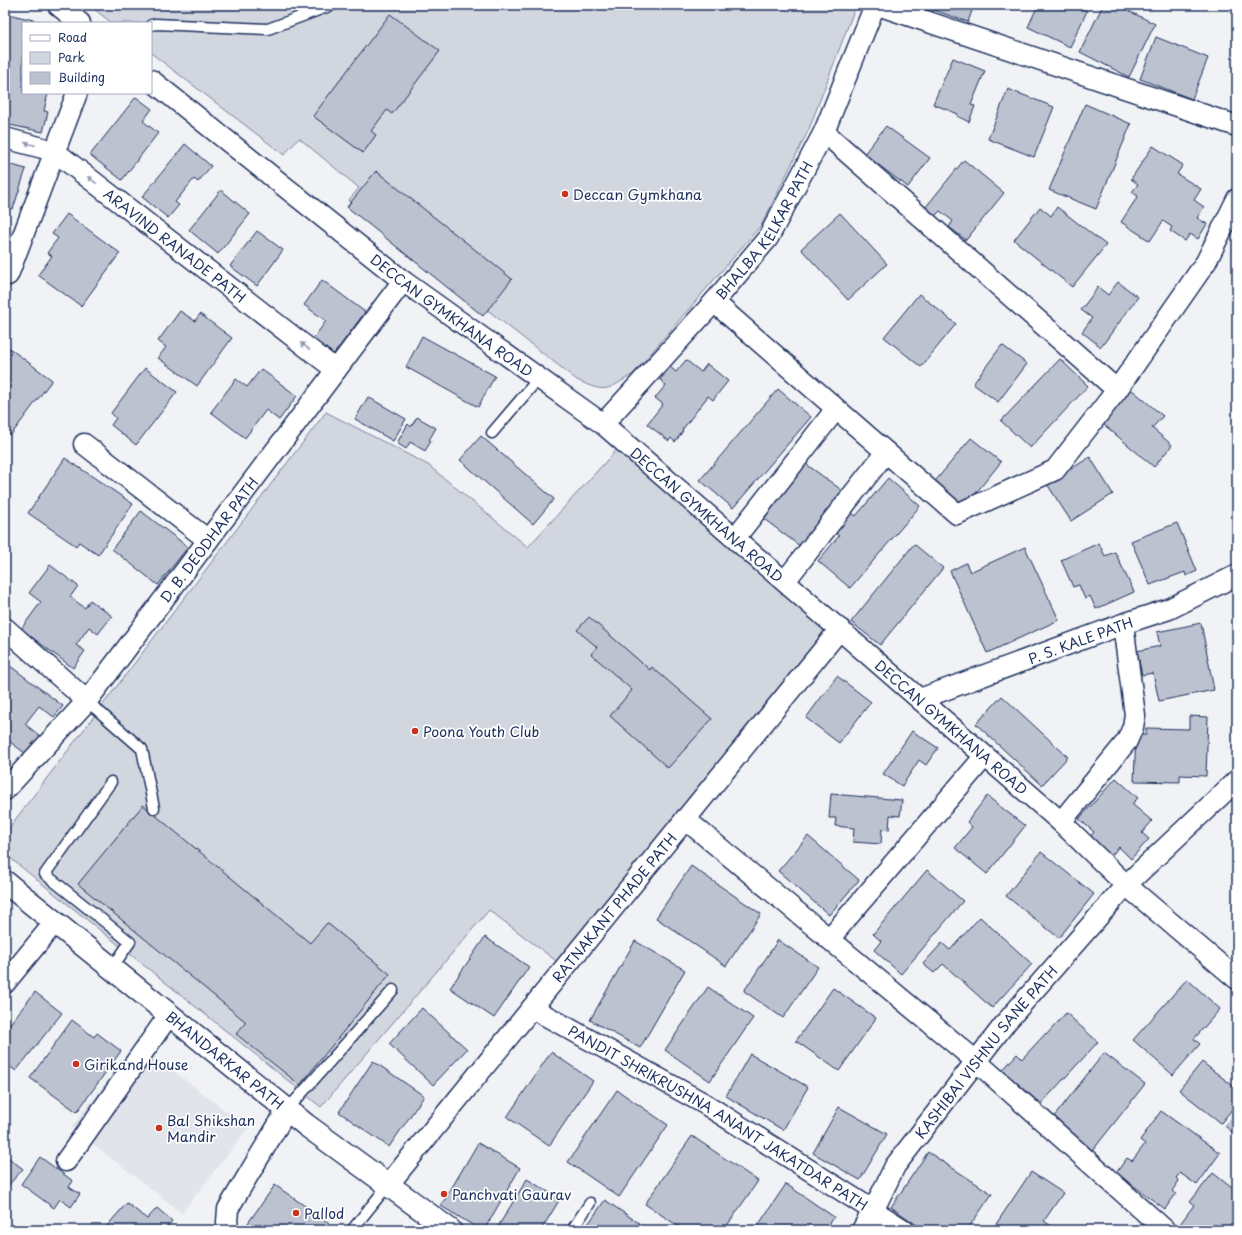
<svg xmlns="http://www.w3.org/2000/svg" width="1242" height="1235" font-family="'Playpen Sans',sans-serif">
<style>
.built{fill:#e1e4ea}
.green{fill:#d2d6df;stroke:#76829e}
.building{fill:#bcc2d0;stroke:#1b2f5e}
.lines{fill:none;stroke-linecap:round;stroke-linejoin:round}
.lane-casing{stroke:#1b2f5e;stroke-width:13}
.street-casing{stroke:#1b2f5e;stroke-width:23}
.secondary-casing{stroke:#1b2f5e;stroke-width:25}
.lane{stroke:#fff;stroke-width:10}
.street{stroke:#fff;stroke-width:20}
.secondary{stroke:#fff;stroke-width:22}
.oneway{fill:#8d97ae}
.poi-dot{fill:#c8321e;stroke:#fff;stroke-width:1.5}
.labels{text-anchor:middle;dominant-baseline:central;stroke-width:3.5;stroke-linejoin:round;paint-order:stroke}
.poi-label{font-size:14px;fill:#1b2f5e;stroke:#fff;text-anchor:start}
.street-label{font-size:14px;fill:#1b2f5e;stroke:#fff}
</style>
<rect width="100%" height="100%" fill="#f1f2f5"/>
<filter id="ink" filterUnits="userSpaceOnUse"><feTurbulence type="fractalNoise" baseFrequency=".025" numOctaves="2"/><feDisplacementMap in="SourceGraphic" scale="8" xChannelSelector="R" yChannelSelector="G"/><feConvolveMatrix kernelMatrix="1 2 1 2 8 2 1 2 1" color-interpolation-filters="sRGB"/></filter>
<g filter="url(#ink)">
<polygon class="built" points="137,1043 248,1128 182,1213 71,1127"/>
<g class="green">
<path d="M89 5H856L809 129 762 224 633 374C607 390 606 394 577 380L348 201 359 188 299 138 284 155 151 53V23H112Z"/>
<polygon points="326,412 428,465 528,547 619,447 829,628 559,963 489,910 321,1107 5,854 5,833"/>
</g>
<g class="building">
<polygon points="903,5 974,5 968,22 934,10 932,15"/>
<polygon points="1038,5 1074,5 1087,11 1070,47 1028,27"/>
<polygon points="1103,5 1117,5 1155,24 1129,77 1080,52"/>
<polygon points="8,14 46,23 23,23 23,93 48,93 44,111 48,112 43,132 5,124 5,30"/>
<polygon points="390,14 440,51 392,114 387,110 371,131 376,135 363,153 313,116"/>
<polygon points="1156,37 1208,58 1192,99 1140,79"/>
<polygon points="953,58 985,71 971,105 975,106 969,122 957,116 958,114 933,104"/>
<polygon points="1008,89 1054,107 1034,157 988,139"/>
<polygon points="136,97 152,109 143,121 158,133 122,180 90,155"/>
<polygon points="1085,104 1131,124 1096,209 1049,190"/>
<polygon points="886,126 930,158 908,187 864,154"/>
<polygon points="185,144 211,166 198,182 194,179 175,202 179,205 168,218 142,197"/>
<polygon points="1153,146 1183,165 1177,174 1201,189 1194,200 1204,207 1197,218 1207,224 1198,239 1190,234 1185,241 1170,231 1172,227 1163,221 1150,241 1121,222 1138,196 1132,192 1138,184 1131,179"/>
<polygon points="964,160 1004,193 966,240 949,227 953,221 940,211 935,216 925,208"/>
<polygon points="5,163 26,169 13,209 5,206"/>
<polygon points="376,171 512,279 483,316 347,207"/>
<polygon points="221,190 250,214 218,254 189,230"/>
<polygon points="1040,207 1051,216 1057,207 1106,245 1072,287 1014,240"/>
<polygon points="840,213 887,264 848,300 801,249"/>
<polygon points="67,214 120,253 81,306 38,275 52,256 47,253 58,238 52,234"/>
<polygon points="257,231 283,250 257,286 230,266"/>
<polygon points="322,280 365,312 334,354 313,339 326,321 304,305"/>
<polygon points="1118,282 1138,297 1101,347 1082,332 1092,318 1081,310 1098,287 1108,295"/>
<polygon points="919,294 956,324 921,367 884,337"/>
<polygon points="180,311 195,321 200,314 232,338 197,386 158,358 166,347 158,341"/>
<polygon points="422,336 495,376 478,407 406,367"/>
<polygon points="5,345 52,380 11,435 5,430"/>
<polygon points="1002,345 1027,364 998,402 973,384"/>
<polygon points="1060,359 1088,386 1030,448 1001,421"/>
<polygon points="686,360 701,372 707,364 728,381 713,400 708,396 682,430 683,431 675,442 671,438 669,441 647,424 663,404 655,398 666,385 660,380 670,367 676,372"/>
<polygon points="145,368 177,392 136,445 111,425 116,418 111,413"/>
<polygon points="261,369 297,396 279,420 266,410 245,438 211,412 236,379 247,387"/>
<polygon points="778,389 811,417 733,508 700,480"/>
<polygon points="1131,389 1163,416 1152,428 1172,445 1154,467 1102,423"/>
<polygon points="368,397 406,419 393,441 355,419"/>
<polygon points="417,417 436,428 429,440 431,441 425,451 410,442 406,449 397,443 408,424 411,427"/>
<polygon points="481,436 554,499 533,524 460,460"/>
<polygon points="971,438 1001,462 963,509 932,485"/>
<polygon points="1090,457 1113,494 1071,521 1047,484"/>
<polygon points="65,458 133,504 98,555 79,542 76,546 28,513"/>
<polygon points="806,464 847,494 805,550 764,519"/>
<polygon points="888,478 920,506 850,588 818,561 839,536 832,530 849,510 856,516"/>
<polygon points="141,511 188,547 158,585 112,549"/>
<polygon points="1177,523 1197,571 1186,576 1185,572 1150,585 1131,541"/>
<polygon points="1099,543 1105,556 1115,552 1134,592 1096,609 1090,596 1085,599 1079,585 1073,587 1061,560"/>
<polygon points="914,544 943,568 880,645 851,622"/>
<polygon points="1025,547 1059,620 987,653 950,571 966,563 970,572"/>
<polygon points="50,565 78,586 70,597 85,608 90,600 112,616 98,634 89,627 76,645 85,651 73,668 21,629 41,602 29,593"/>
<polygon points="589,617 650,670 652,667 712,719 668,768 610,716 632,690 591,654 597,647 577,630"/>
<polygon points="1201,623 1214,690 1159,701 1153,673 1142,675 1137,651 1160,646 1157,632"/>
<polygon points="5,662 63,706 54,717 39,706 25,724 40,736 26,754 5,738"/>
<polygon points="837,676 871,702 839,743 806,718"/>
<polygon points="1002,696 1068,757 1042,785 976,724"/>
<polygon points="1189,716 1208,717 1206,776 1180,775 1180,782 1134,781 1136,735 1146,735 1146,728 1189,729"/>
<polygon points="912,731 938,748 926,765 919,760 902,786 883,774"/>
<polygon points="1116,778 1138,798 1132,804 1152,821 1142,833 1149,839 1131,859 1119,847 1111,856 1090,837 1094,832 1079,819"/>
<polygon points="831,794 902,800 900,816 890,815 889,830 882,829 881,844 853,842 854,828 835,826 836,818 829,818"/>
<polygon points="987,796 1025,826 987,874 955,848 972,827 967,822"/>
<polygon points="143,805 310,943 327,923 390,974 300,1085 236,1034 246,1022 78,884"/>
<polygon points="808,836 859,880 829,915 778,871"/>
<polygon points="1041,852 1094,894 1059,938 1006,896"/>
<polygon points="691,866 761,914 726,966 656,918"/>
<polygon points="927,870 963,901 901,974 874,950 881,941 873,934"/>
<polygon points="980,917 1032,964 992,1008 943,964 934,973 923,964 942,943 950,950"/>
<polygon points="485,937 529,967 494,1018 450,988"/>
<polygon points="778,940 818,967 783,1018 744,991"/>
<polygon points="635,941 685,970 640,1048 590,1020"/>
<polygon points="1187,979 1220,1009 1194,1039 1200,1044 1173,1075 1133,1040"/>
<polygon points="708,987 753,1018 710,1081 665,1050"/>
<polygon points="833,988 876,1018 839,1071 796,1041"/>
<polygon points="35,992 62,1013 16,1071 5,1063 5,1030"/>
<polygon points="422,1008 467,1049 433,1085 389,1044"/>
<polygon points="1066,1013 1098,1042 1039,1106 1001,1072 1017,1054 1022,1059 1046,1033 1047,1034"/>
<polygon points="72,1020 94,1037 97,1033 121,1051 77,1112 30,1078"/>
<polygon points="551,1052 593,1081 549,1146 507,1117"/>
<polygon points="1104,1053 1145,1084 1089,1155 1049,1123"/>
<polygon points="750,1054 808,1087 783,1130 726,1096"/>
<polygon points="373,1061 424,1096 389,1147 339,1112"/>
<polygon points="1202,1062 1237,1089 1237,1103 1221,1123 1179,1090"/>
<polygon points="617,1090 668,1125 619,1197 568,1162"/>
<polygon points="839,1107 887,1134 860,1180 813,1153"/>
<polygon points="1161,1111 1220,1153 1197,1185 1180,1173 1176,1178 1179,1181 1172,1191 1176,1194 1165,1209 1116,1173 1127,1158 1132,1161 1145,1144 1140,1140"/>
<polygon points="1237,1112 1237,1136 1225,1126"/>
<polygon points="692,1136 758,1181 724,1230 684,1230 645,1204"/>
<polygon points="478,1143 520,1168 484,1230 481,1230 441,1206"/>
<polygon points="928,1152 992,1194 967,1230 924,1230 891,1207"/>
<polygon points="5,1155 23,1169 5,1189"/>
<polygon points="40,1157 73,1181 69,1187 80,1194 71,1207 60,1199 54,1208 21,1184"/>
<polygon points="1031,1172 1063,1193 1044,1221 1057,1230 992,1230"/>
<polygon points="1213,1173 1237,1192 1237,1230 1187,1230 1180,1224 1194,1205 1190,1202"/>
<polygon points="527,1179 560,1199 541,1230 496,1230"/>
<polygon points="786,1184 834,1217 826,1230 755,1230"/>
<polygon points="275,1185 329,1223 324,1230 243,1230"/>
<polygon points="605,1200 649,1230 584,1230"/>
<polygon points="127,1203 147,1219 157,1208 172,1221 165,1230 108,1230 105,1228"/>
</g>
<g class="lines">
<g class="lane-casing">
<g id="lane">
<polyline points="151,25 156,24 268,29 332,5"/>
<polyline points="492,433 539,378"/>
<polyline points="87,701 142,749 154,808"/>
<polyline points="111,782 45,874 130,942 112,968"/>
<polyline points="287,1110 393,990"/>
<polyline points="352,1230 388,1185"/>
<polyline points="572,1230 590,1203"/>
</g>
</g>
<g class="street-casing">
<g id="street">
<polyline points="58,5 80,23"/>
<polyline points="878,5 1237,126"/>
<path id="s1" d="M151 80 403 281 603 424 985 756 1061 822 1126 885 1237 979"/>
<polyline points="824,132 1117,390"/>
<path id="s2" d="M5 138 54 151 336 370"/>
<polyline points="8,275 77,93"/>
<polyline points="714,302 957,514 1055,470 1117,390 1206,262 1237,199"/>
<path id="s3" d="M603 424 714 302 768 238 824 132 875 5"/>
<polyline points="84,444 208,540"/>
<polyline points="735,538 836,409"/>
<polyline points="785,581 886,452"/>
<polyline points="5,628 87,701"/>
<path id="s4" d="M920 699 1123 624 1169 609 1237 575"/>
<path id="s5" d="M5 790 87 701 403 281"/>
<polyline points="685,819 976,1061 1165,1230"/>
<polyline points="1061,822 1127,741 1133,727 1135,715 1123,624"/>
<polyline points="829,939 985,756"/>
<polyline points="5,983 55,922"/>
<path id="s6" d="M532 1008 705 1104 904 1230"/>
<polyline points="66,1161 169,1015"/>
<path id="s7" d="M388 1185 840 629"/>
<polyline points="229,1230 227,1222 228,1209 287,1110"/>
<path id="s8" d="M862 1230 873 1211 895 1166 1007 1021 1126 885 1237 780"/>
</g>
</g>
<g class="secondary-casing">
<g id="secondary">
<path id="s9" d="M5 882 306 1125 450 1230"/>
</g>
</g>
<use href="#lane" class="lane"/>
<use href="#street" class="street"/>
<use href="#secondary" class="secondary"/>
</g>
<defs><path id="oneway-solid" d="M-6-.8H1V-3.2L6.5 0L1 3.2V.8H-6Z"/></defs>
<g class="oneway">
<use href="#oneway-solid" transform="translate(30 144) rotate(-165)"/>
<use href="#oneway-solid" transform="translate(92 180) rotate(-142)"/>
<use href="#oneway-solid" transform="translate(305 346) rotate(-142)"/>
</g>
</g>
<g class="poi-dot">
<circle cx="565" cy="194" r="4"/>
<circle cx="415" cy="731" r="4"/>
<circle cx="76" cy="1064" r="4"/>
<circle cx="159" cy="1128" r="4"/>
<circle cx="444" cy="1194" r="4"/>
<circle cx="296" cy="1213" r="4"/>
</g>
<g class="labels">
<g class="poi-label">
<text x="573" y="194">Deccan Gymkhana</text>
<text x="423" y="731">Poona Youth Club</text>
<text x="84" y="1064">Girikand House</text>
<text x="167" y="1120">Bal Shikshan<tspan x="167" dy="16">Mandir</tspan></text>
<text x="452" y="1194">Panchvati Gaurav</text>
<text x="304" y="1213">Pallod</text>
</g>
<g class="street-label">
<text stroke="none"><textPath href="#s3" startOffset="253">BHALBA KELKAR PATH</textPath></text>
<text stroke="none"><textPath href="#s2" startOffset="204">ARAVIND RANADE PATH</textPath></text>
<text stroke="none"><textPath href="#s1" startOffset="382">DECCAN GYMKHANA ROAD</textPath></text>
<text stroke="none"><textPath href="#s1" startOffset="706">DECCAN GYMKHANA ROAD</textPath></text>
<text stroke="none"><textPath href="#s5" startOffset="323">D. B. DEODHAR PATH</textPath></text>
<text stroke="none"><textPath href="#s4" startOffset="171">P. S. KALE PATH</textPath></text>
<text stroke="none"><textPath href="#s1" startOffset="1030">DECCAN GYMKHANA ROAD</textPath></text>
<text stroke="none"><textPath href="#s7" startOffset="358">RATNAKANT PHADE PATH</textPath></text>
<text stroke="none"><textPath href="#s8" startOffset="218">KASHIBAI VISHNU SANE PATH</textPath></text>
<text stroke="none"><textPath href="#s9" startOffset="283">BHANDARKAR PATH</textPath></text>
<text stroke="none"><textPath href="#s6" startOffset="216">PANDIT SHRIKRUSHNA ANANT JAKATDAR PATH</textPath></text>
</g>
</g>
<rect width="1242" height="1235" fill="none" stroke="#fff" stroke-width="20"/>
<rect x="10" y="10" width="1222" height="1215" fill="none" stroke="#1b2f5e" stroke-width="1.5" filter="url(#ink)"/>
<rect x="22" y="22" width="130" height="72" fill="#ffffff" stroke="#a4acbf"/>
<rect x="30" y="35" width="20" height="6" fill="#ffffff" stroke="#a4acbf"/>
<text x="58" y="42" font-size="12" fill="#1b2f5e">Road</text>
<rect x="30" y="52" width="20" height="12" fill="#d2d6df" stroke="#a4acbf"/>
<text x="58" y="62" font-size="12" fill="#1b2f5e">Park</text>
<rect x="30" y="72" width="20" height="12" fill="#bcc2d0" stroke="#a4acbf"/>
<text x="58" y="82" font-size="12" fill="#1b2f5e">Building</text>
</svg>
